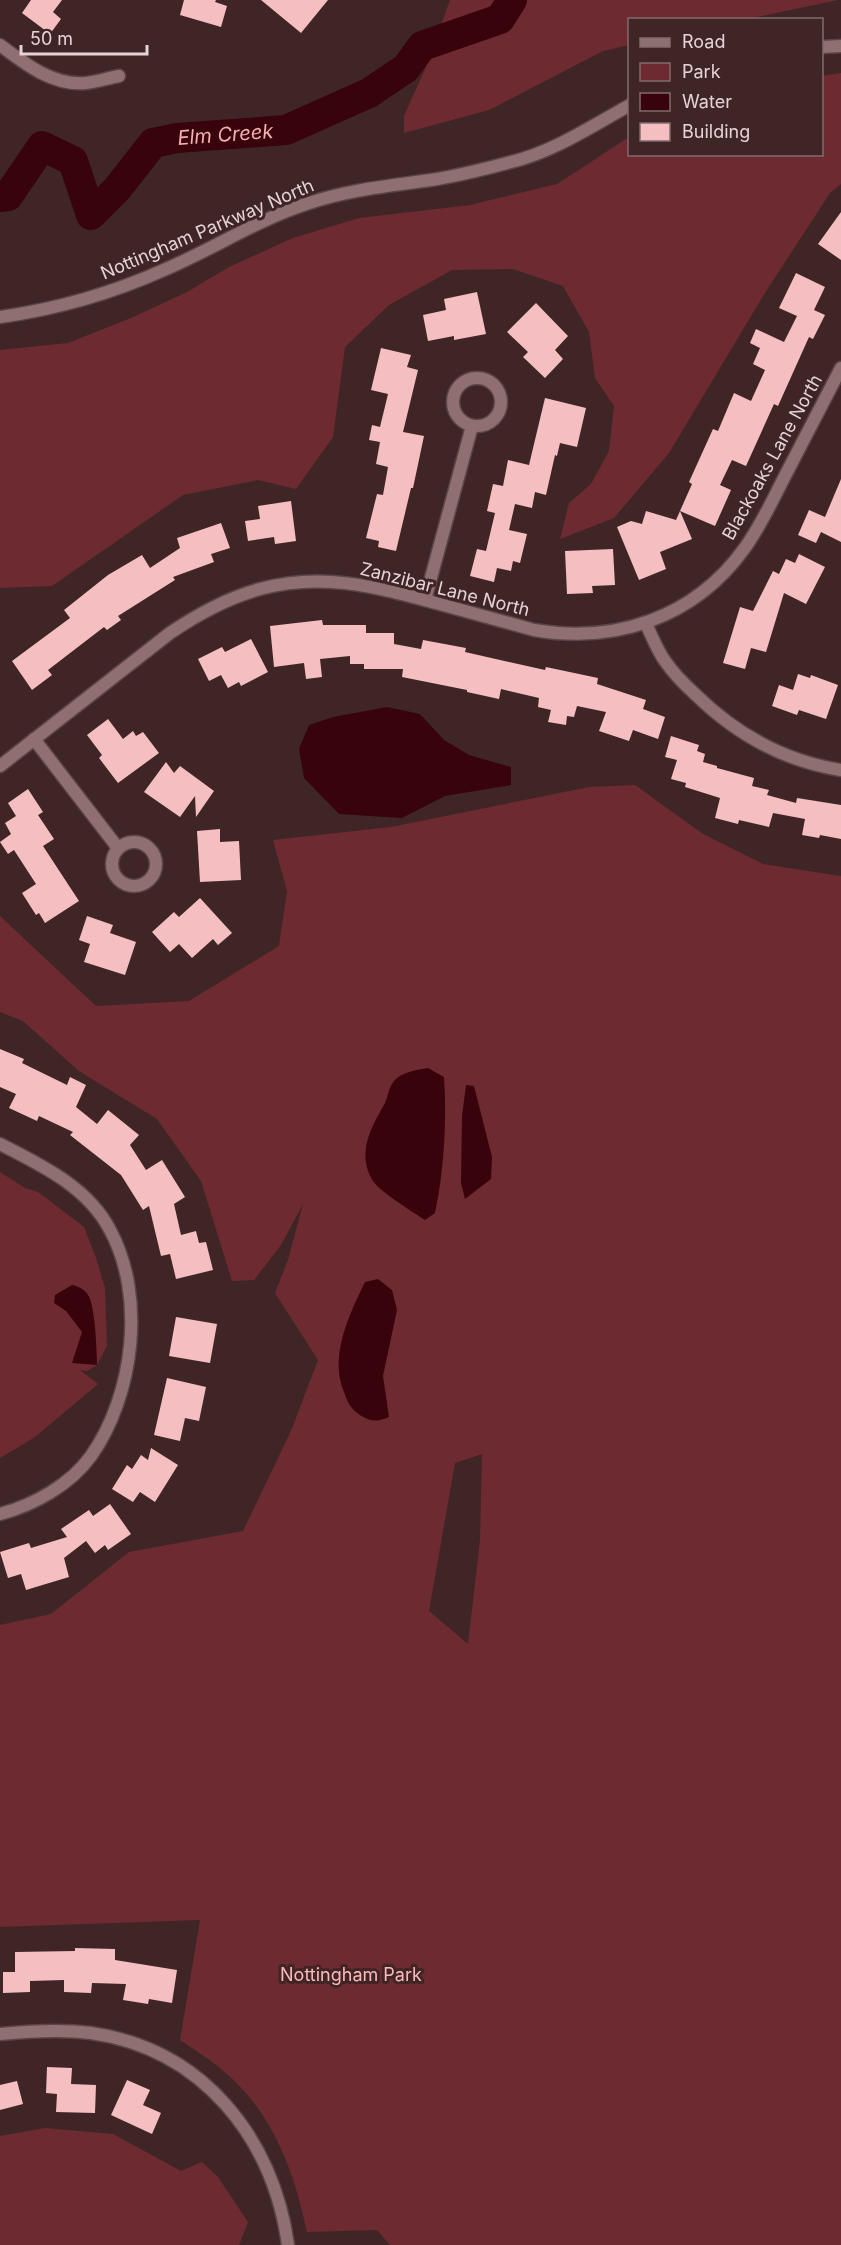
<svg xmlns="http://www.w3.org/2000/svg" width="841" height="2245" font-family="Inter,sans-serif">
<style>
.green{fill:#6d2b31;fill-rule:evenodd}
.water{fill:#39030c}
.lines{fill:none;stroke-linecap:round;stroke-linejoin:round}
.river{stroke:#39030c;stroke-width:30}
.building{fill:#f5bfc1}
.minor-casing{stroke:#5b4446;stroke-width:15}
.tertiary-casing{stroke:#5b4446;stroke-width:15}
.minor{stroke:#906f70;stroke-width:12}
.tertiary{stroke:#906f70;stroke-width:12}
.labels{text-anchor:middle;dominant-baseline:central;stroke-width:6;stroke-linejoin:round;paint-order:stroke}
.street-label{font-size:18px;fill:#e6d3d3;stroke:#402526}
.park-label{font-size:18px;fill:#fdb8ba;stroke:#402526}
.water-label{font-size:20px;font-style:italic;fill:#f5b1b3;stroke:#402526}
</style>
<rect width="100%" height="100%" fill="#402526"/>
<g class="green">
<polygon points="450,0 838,0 748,19 630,20 629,45 603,51 489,110 404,133 404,116 426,67"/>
<polygon points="841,73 841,184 830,193 763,296 669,453 614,518 560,539 569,503 591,484 609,451 614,406 595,378 589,332 563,286 513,269 452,270 389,305 345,347 333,437 296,489 258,480 183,495 52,586 0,588 0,350 68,343 131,318 187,292 229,267 293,238 359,218 470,205 557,184 629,137 630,154 822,154 822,76"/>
<path d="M635 785 703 834 763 864 841 876V2245H390L377 2230 307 2232C294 2170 272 2110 221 2069 208 2058 193 2049 180 2040L200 1920 0 1927V1625L51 1614 129 1552 243 1531 291 1431 318 1360 275 1293 288 1260 303 1204 281 1245 254 1280 232 1281 201 1181 157 1119 79 1071 23 1021 0 1012V916L96 1006 189 1001 279 946 287 891 273 840 391 827 589 787ZM482 1454 480 1540 468 1644 429 1611 455 1463Z"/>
<polygon points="0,1172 25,1188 38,1192 84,1227 96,1258 105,1288 107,1346 97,1365 87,1371 80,1370 98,1384 35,1437 0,1458"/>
<polygon points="45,2128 113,2134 181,2171 202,2162 218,2177 248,2222 239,2245 0,2245 0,2136"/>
</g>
<g class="water">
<polygon points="387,707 420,714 444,740 469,755 511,767 511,785 445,796 402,818 339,814 304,778 299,749 309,725 333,717"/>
<path d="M428 1068 444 1077C447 1120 444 1171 435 1213L425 1220C413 1212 379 1191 373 1181 356 1153 371 1128 385 1103 388 1096 389 1087 394 1081 401 1072 417 1070 428 1068Z"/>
<polygon points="466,1085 474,1086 492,1157 491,1179 465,1199 461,1183 462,1116"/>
<path d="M378 1279 392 1290 397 1310 383 1376 389 1417C376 1423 367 1421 356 1412 349 1406 347 1400 344 1392 329 1356 349 1315 365 1282Z"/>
<path d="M72 1285C80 1287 87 1290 90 1299 95 1312 97 1350 97 1365L72 1363 82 1332 66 1311 54 1303 55 1295Z"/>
</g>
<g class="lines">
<path class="river" id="s1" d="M0 197 8 196 42 146 73 161 91 215 117 189 153 143 177 138 286 130 369 93 406 68 422 46 500 19 512 0"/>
</g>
<g class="building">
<polygon points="31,0 62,0 53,12 61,19 50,34 22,13"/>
<polygon points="184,0 216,0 215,2 227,6 221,27 180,15"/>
<polygon points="261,0 328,0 301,33"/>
<polygon points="841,212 841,260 818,244"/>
<polygon points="796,273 825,287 814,310 825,315 813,339 809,337 778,406 774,404 746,466 732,460 720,485 731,490 715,526 680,511 692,484 689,482 713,429 718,431 734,393 751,401 765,370 753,364 760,348 750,343 756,329 784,342 797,316 779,308"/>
<polygon points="477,292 486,334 454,340 454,336 428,341 423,315 446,310 444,299"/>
<polygon points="536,303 568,336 555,350 563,359 545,378 523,357 528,352 507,332"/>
<polygon points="381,348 411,355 407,367 418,370 403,432 424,436 413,488 411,488 396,551 378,547 379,541 366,538 377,494 383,495 388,467 376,464 380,442 369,440 372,425 380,427 388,394 371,390"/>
<polygon points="545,398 586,408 577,447 560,443 557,456 555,455 546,495 535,492 532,508 515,504 509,530 527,534 520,563 513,561 511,571 497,568 494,582 470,576 477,549 486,551 495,513 487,511 493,484 503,486 508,460 529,465"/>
<polygon points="841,479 841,542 821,532 816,543 798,535 809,510 825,517"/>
<polygon points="291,501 296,541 275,544 274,537 248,541 245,521 260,519 258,506"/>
<polygon points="646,511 676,520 680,511 692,539 660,552 666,569 639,580 617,527 631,521 642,524"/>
<polygon points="221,523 230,548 211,554 214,562 173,577 175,580 118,616 121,620 107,630 104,627 48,670 52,675 32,690 12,661 70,618 64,610 108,575 142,555 150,568 180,548 177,538"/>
<polygon points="613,549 615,585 592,586 593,593 567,594 565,551"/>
<polygon points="799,554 825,567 806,604 784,593 766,652 751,648 745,669 723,663 740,607 753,611 773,571 779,574 786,559 795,563"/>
<polygon points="322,620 323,625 366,625 366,633 394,633 394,644 421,649 423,640 466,648 465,652 545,670 546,667 598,678 597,684 646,700 643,709 665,717 658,739 633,730 629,741 599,731 606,712 577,706 574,717 567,716 566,725 548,722 551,710 538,707 539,698 501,689 499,699 467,692 467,690 402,677 403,669 364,669 364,664 350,664 350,656 320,659 322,677 306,679 304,663 274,667 270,626"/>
<polygon points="251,639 268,672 241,686 239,682 228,688 221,675 209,681 198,659 222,647 225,652"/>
<polygon points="798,674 810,678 811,675 838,685 826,719 799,710 797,715 772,706 779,685 793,690"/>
<polygon points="108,719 123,739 133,731 136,736 143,732 159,753 118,783 99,758 102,755 87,735"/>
<polygon points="671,736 699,745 697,751 705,754 703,762 717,766 717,768 754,778 752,786 769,790 767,795 796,803 797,798 841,805 841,839 820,835 819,838 802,835 805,819 773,813 769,827 739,820 738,824 715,818 720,798 685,787 686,783 671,779 677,760 665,757"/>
<polygon points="166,762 174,773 180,766 214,791 196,817 195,796 180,817 144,792"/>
<polygon points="28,789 43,812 38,815 54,839 43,846 79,901 45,923 39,913 36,915 22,893 36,884 14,850 8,854 0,842 11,834 5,823 16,816 8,803"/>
<polygon points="220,829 220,842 239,841 241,880 200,882 197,831"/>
<polygon points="200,898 232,933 218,945 213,939 192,958 179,944 170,952 152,932 174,912 179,917"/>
<polygon points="87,916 113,925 110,933 136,942 125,975 84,962 90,944 79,940"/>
<polygon points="0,1049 24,1059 22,1063 67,1085 70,1077 86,1085 76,1107 97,1124 108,1110 139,1135 130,1145 146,1170 162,1160 185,1197 174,1204 181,1235 196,1231 199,1243 206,1242 213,1270 176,1279 170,1254 161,1256 149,1206 143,1210 121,1175 70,1135 73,1132 39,1116 37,1121 9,1108 16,1094 0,1087"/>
<polygon points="176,1317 217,1324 210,1363 169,1356"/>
<polygon points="167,1378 206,1387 199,1421 185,1418 180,1441 154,1435"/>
<polygon points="151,1448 178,1465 155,1502 140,1492 133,1502 112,1489 127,1465 132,1469 141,1455 148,1460"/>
<polygon points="110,1504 131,1534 108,1550 105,1545 95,1553 86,1541 64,1558 69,1577 26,1590 21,1574 8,1578 0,1552 29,1543 31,1548 67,1537 61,1529 89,1510 93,1516"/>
<polygon points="75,1948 115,1949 115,1960 177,1970 172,2003 149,1999 148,2004 123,2000 126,1984 92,1983 91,1993 64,1992 64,1980 30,1981 30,1992 3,1993 3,1972 15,1972 15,1952 75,1951"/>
<polygon points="47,2067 72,2068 71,2084 96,2085 95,2113 56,2112 57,2094 46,2093"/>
<polygon points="127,2080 150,2090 143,2105 161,2113 152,2134 111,2115"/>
<polygon points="17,2081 23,2104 0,2110 0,2085"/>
</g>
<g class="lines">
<g class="minor-casing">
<g id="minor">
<path d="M0 45C25 64 53 86 86 83 97 82 108 78 119 76"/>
<circle cx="477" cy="402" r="24"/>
<polyline points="425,600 472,426"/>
<path d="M646 624C652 636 657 650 665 661 673 673 685 685 696 695 737 735 784 761 841 770"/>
<polyline points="34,739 118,848"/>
<path d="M0 766 170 633C198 614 227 598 260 589 323 572 376 587 436 603 469 612 501 621 534 630 615 644 694 618 744 549 761 526 773 499 786 474 805 438 823 403 841 368"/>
<circle cx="134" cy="864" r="22"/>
<path d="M0 1144C41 1165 88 1187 110 1230 146 1296 134 1395 91 1456 70 1485 34 1505 0 1514"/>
<path d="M0 2034C30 2031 61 2029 91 2033 203 2049 273 2138 288 2245"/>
</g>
</g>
<g class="tertiary-casing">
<g id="tertiary">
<polyline points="822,47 841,46"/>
<path d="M0 317C57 309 113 293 166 269 213 249 257 220 306 204 347 190 388 186 431 180 457 176 485 169 511 162 553 152 592 126 630 105"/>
</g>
</g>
<use href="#minor" class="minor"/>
<use href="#tertiary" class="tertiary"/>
</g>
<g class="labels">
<g class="street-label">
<text transform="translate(207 229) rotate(-23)">Nottingham Parkway North</text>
<text transform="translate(772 457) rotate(-61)">Blackoaks Lane North</text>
<text transform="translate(445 589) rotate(14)">Zanzibar Lane North</text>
</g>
<g class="park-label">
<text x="351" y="1974">Nottingham Park</text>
</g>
<g class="water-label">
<text stroke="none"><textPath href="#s1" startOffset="328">Elm Creek</textPath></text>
</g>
</g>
<rect x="628" y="18" width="195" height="138" fill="#402526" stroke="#826b6b" stroke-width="1.5"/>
<rect x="640" y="38" width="30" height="9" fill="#906f70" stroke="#826b6b" stroke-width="1.5"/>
<text x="682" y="48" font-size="18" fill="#e6d3d3">Road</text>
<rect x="640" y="63" width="30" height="18" fill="#6d2b31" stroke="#826b6b" stroke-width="1.5"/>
<text x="682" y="78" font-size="18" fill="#e6d3d3">Park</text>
<rect x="640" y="93" width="30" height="18" fill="#39030c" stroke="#826b6b" stroke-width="1.5"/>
<text x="682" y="108" font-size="18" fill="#e6d3d3">Water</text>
<rect x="640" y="123" width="30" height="18" fill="#f5bfc1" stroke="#826b6b" stroke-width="1.5"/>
<text x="682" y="138" font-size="18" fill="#e6d3d3">Building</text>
<path d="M21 45v9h126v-9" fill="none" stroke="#e6d3d3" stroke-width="3"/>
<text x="30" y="45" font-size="18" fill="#e6d3d3" stroke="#402526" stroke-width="4.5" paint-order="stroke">50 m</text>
</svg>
